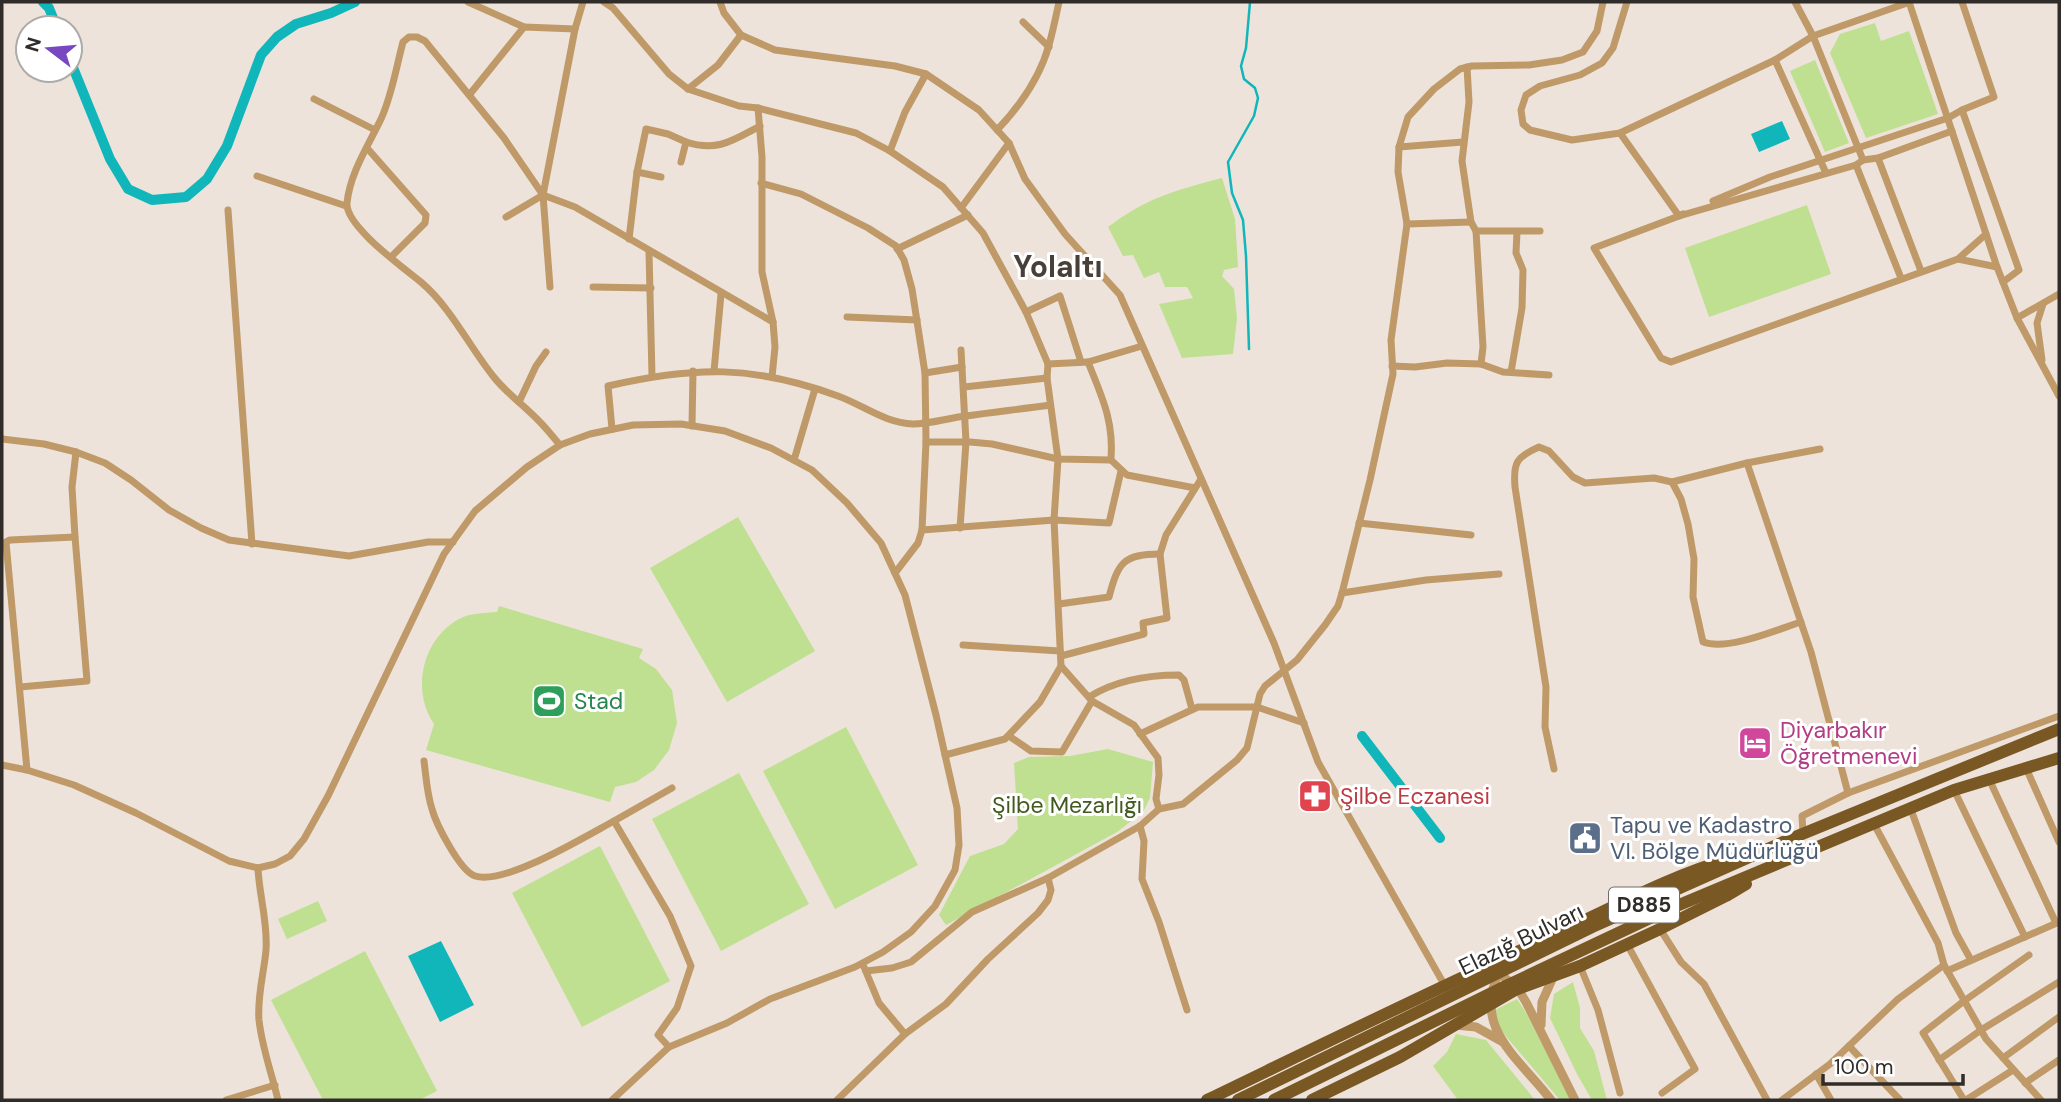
<svg xmlns="http://www.w3.org/2000/svg" width="2061" height="1102" font-family="'DM Sans',sans-serif">
<style>
.green{fill:#bee090}
.water{fill:#10b6ba}
.lines{fill:none;stroke-linecap:round;stroke-linejoin:round}
.stream{stroke:#10b6ba;stroke-width:2.5}
.canal{stroke:#10b6ba;stroke-width:10}
.minor{stroke:#bf9a68;stroke-width:7}
.tertiary{stroke:#bf9a68;stroke-width:9}
.trunk{stroke:#7a5824;stroke-width:12}
.labels{text-anchor:middle;dominant-baseline:central;stroke-width:6;stroke-linejoin:round;paint-order:stroke}
.shield{fill:#fff;stroke:#6e6b69;stroke-width:2}
.shield-label{font-size:21px;font-weight:bold;fill:#302c29}
.leisure-label{font-size:23px;fill:#27864d;stroke:#fff;text-anchor:start}
.hotel-label{font-size:23px;fill:#b23c85;stroke:#fff;text-anchor:start}
.health-label{font-size:23px;fill:#be3a42;stroke:#fff;text-anchor:start}
.park-label{font-size:23px;fill:#435a1e;stroke:#fff}
.service-label{font-size:23px;fill:#4e5e75;stroke:#fff;text-anchor:start}
.street-label{font-size:23px;fill:#302c29;stroke:#fff}
.district-label{font-size:30px;font-weight:bold;fill:#473f38;stroke:#fff}
</style>
<rect width="100%" height="100%" fill="#ede3db"/>
<g class="green">
<polygon points="1875,23 1881,41 1909,31 1938,114 1866,138 1830,53 1840,34"/>
<polygon points="1815,60 1849,143 1825,152 1790,71"/>
<path d="M1222 178 1235 219 1238 267 1224 270 1222 276 1234 289 1237 318 1233 354 1182 358 1159 304 1193 298 1187 287H1165L1159 272 1144 278 1133 255 1123 256 1108 227C1148 197 1174 191 1222 178Z"/>
<polygon points="1807,205 1831,274 1709,317 1685,248"/>
<polygon points="738,517 815,651 727,702 650,568"/>
<path d="M499 606 643 649 639 658 656 669 672 690 677 723 669 750 654 770 636 782 615 787 610 802 426 750 434 724C411 691 422 639 459 619 469 613 485 613 497 612Z"/>
<polygon points="846,727 918,865 835,909 763,771"/>
<polygon points="1108,749 1153,762 1150,798 1143,812 1117,832 946,925 939,915 970,856 1004,844 1018,829 1014,763 1029,757 1070,756"/>
<polygon points="739,773 809,904 721,951 652,819"/>
<polygon points="600,846 670,981 582,1027 512,893"/>
<polygon points="318,901 327,921 287,939 278,919"/>
<polygon points="365,951 437,1091 419,1100 323,1100 271,1000"/>
<polygon points="1573,982 1580,1008 1580,1028 1594,1051 1607,1100 1592,1100 1577,1074 1550,1018 1554,994"/>
<polygon points="1517,999 1526,1013 1571,1100 1560,1100 1504,1034 1499,1027 1495,1010"/>
<polygon points="1456,1034 1486,1040 1535,1100 1458,1100 1433,1066 1447,1052"/>
</g>
<g class="water">
<polygon points="1782,121 1790,139 1759,152 1751,134"/>
<polygon points="441,941 474,1005 440,1022 408,956"/>
</g>
<g class="lines">
<polyline class="stream" points="1249,349 1246,256 1243,220 1232,193 1228,162 1254,116 1258,98 1255,88 1244,79 1241,66 1246,48 1250,2"/>
<g class="canal">
<polyline points="43,2 49,8 57,28"/>
<polyline points="70,60 110,159 128,189 152,200 186,197 207,179 227,146 261,55 277,37 296,24 331,13 355,2"/>
<polyline points="1362,736 1440,838"/>
</g>
<g class="minor">
<polyline points="468,2 524,27"/>
<polyline points="604,2 613,8 669,74 688,89 739,106 758,108 856,133 890,151 943,187 983,233 1026,312 1048,364 1047,378 1058,459 1054,520 1061,666 1040,702 1005,739 945,755"/>
<polyline points="720,2 724,13 741,35 775,50 895,66 926,74 979,110 1009,143 1025,179 1065,234 1120,295 1274,643 1318,762 1445,986"/>
<polyline points="1627,2 1613,48 1602,63 1580,75 1540,86 1526,95 1521,110 1523,124 1530,130 1572,140 1620,133 1775,60 1813,36 1910,2"/>
<polyline points="1795,2 1813,36 1863,160"/>
<polyline points="1909,2 1997,267"/>
<polyline points="1023,22 1049,47"/>
<polyline points="1775,60 1826,173"/>
<polyline points="1467,67 1469,102 1462,161 1471,222 1476,231 1483,347 1481,364"/>
<polyline points="688,89 718,65 741,35"/>
<polyline points="470,94 524,27 575,29"/>
<polyline points="314,99 375,130"/>
<polyline points="758,108 762,157 762,272 773,322 775,347 772,377"/>
<polyline points="1962,110 2019,270 2003,282"/>
<path d="M997 130C1020 106 1040 77 1049 45 1053 31 1056 16 1059 2"/>
<polyline points="1952,131 1878,158 1863,160 1856,165 1679,216 1594,248 1661,358 1671,362 1958,259 1997,267 2017,318 2059,396"/>
<polyline points="1620,133 1679,216 1683,214"/>
<path d="M686 142C717 152 732 141 760 126"/>
<polyline points="1399,147 1463,142"/>
<polyline points="367,148 426,215 425,223 391,257"/>
<polyline points="890,151 905,112 926,74"/>
<polyline points="1878,158 1921,271"/>
<polyline points="1856,165 1901,278"/>
<polyline points="637,172 661,177"/>
<polyline points="257,176 346,206"/>
<polyline points="761,183 801,194 868,228 896,246 904,260 912,289 925,373 926,442 922,530 918,543 895,573"/>
<polyline points="1713,201 1770,177 1948,118 1962,110 1994,97 1962,2"/>
<polyline points="961,208 1009,143"/>
<polyline points="228,210 252,544"/>
<polyline points="506,217 543,195"/>
<polyline points="1407,224 1471,222"/>
<polyline points="1476,231 1540,231"/>
<polyline points="629,239 637,172 646,129 668,134 686,142 681,162"/>
<polyline points="897,249 968,215"/>
<polyline points="649,252 652,376"/>
<polyline points="1958,259 1986,234"/>
<polyline points="550,287 543,195 575,29 583,2"/>
<polyline points="593,287 651,288"/>
<polyline points="1026,312 1060,296 1081,362"/>
<polyline points="847,317 917,320"/>
<polyline points="2017,318 2059,294"/>
<polyline points="2042,360 2037,323 2043,304"/>
<path d="M1088 362C1102 397 1114 421 1111 460L1127 475 1195 488"/>
<polyline points="1048,364 1088,362 1142,346"/>
<polyline points="1392,366 1415,367 1447,363 1481,364 1503,372 1549,375"/>
<polyline points="714,371 721,294"/>
<polyline points="1511,372 1522,308 1523,270 1516,253 1517,232"/>
<polyline points="925,373 962,367"/>
<polyline points="964,387 1047,378"/>
<polyline points="519,402 536,366 546,352"/>
<polyline points="692,426 693,371"/>
<path d="M612 429 608 386C695 366 753 365 838 396 863 405 885 423 913 424 930 424 948 418 966 416 994 412 1022 409 1050 405"/>
<polyline points="2,439 44,444 76,452 105,463 131,480 169,510 201,528 229,540 349,556 428,542 453,542"/>
<polyline points="926,442 970,442 992,444 1058,459 1111,460"/>
<path d="M560 445C553 437 547 429 539 421 524 405 506 393 493 376 469 346 451 308 422 283 404 268 345 226 347 203 350 173 368 146 381 119 392 95 396 68 403 42L409 37H417L425 41 504 138 543 195 575 207 773 322"/>
<polyline points="794,460 815,389"/>
<polyline points="1747,463 1811,652 1848,793"/>
<polyline points="1359,523 1471,535"/>
<polyline points="960,528 966,442 961,350"/>
<polyline points="922,530 1054,520 1109,523 1121,471"/>
<polyline points="1342,593 1426,580 1499,574"/>
<path d="M1059 604 1109 597C1118 563 1123 554 1160 554"/>
<path d="M1801 622C1776 630 1728 651 1703 642L1693 597 1694 559 1688 524 1681 499 1672 482 1747 463 1820 449"/>
<polyline points="963,645 1060,651"/>
<polyline points="1061,656 1144,634 1143,623 1167,618 1160,554 1166,535 1201,479"/>
<polyline points="1061,666 1092,701 1134,725 1158,758 1159,775 1156,799 1159,809 1183,804 1237,760 1247,748 1260,694 1265,686 1297,660 1325,625 1338,606 1342,593 1370,480 1393,374 1391,340 1407,224 1398,172 1399,147 1408,117 1434,89 1460,69 1472,66 1529,65 1562,60 1583,52 1597,31 1603,2"/>
<polyline points="20,687 87,681 75,537 72,487 76,452"/>
<path d="M1089 697C1116 680 1148 675 1179 675L1184 680 1192 709"/>
<polyline points="1140,734 1198,707 1257,707 1304,723"/>
<polyline points="1009,736 1031,751 1062,752 1092,701"/>
<path d="M424 761C426 776 427 794 432 809 436 824 460 871 475 876 504 886 586 836 614 821L670 916 691 966 677 1008 658 1035 669 1047 612 1100"/>
<polyline points="2,765 27,770 74,785 136,813 229,861 258,868 275,864 290,856 304,839 328,796 444,554 475,511 527,467 560,445 590,434 633,425 681,424 725,431 771,448 812,470 847,503 881,543 905,595 936,715 957,808 959,845 955,870 935,906 911,932 883,952 855,967 770,999 727,1023 669,1047"/>
<polyline points="2026,768 2059,842"/>
<path d="M1554 769 1545 727 1546 687 1515 487C1513 463 1516 457 1539 447L1549 451 1573 477 1585 483 1654 478 1672 482"/>
<polyline points="27,770 6,542 10,540 75,537"/>
<polyline points="1989,779 2056,923"/>
<polyline points="1954,790 2025,937"/>
<polyline points="1910,807 1956,933 1971,960"/>
<polyline points="614,821 672,788"/>
<polyline points="1874,824 1938,943 1944,965 1986,1039 2041,1100"/>
<polyline points="1140,826 1144,841 1142,879 1159,922 1187,1010"/>
<polyline points="1803,833 1802,816 1848,793 2059,716"/>
<path d="M258 868C259 895 268 922 266 950 264 973 257 996 259 1020 262 1048 272 1074 278 1100"/>
<polyline points="1660,929 1681,962 1704,984 1767,1100"/>
<polyline points="1627,944 1695,1069 1662,1093"/>
<polyline points="1580,966 1598,1010 1620,1093"/>
<polyline points="864,967 879,1003 905,1034"/>
<polyline points="866,971 892,968 911,962 972,912 1048,878 1140,826 1159,809"/>
<polyline points="1947,971 2059,922"/>
<polyline points="1849,1046 1900,1100"/>
<polyline points="2003,1058 2059,1017"/>
<polyline points="1939,1060 1981,1030 2059,982"/>
<polyline points="1816,1074 1831,1100"/>
<polyline points="2025,1083 2059,1060"/>
<polyline points="226,1100 275,1085"/>
<polyline points="837,1100 905,1034 946,1004 988,959 1038,913 1048,900 1051,890 1048,878"/>
<polyline points="1782,1100 1830,1064 1898,999 1944,965"/>
<polyline points="1964,1100 1923,1033 1964,1001 2029,955"/>
<polyline points="1966,1100 2013,1070"/>
</g>
<g class="tertiary">
<polyline points="1455,1025 1476,1027 1503,1042"/>
<polyline points="1541,1025 1542,1002 1554,975"/>
<path d="M1551 1100C1522 1061 1471 1028 1499 973L1518 989 1526 1002 1575 1100"/>
</g>
<g class="trunk">
<path d="M1207 1100C1325 1043 1443 985 1563 931 1615 906 1678 872 1734 858"/>
<polyline points="1238,1100 1592,927 1790,839 2059,729"/>
<polyline points="1274,1100 1506,986 1667,910 1954,790 2059,758"/>
<polyline points="1312,1100 1400,1057 1515,990 1580,966 1660,929 1726,896 1746,884"/>
</g>
</g>
<defs>
<g id="stadium-square" transform="scale(1.75)"><rect x="-9" y="-9" width="18" height="18" rx="4" fill="#2e9e5b" stroke="#fff"/><path d="M0-5a6.5 5 0 1 0 0 10a6.5 5 0 1 0 0-10ZM-3.5-1.8h7v3.6h-7Z" fill="#fff"/></g>
<g id="hotel-square" transform="scale(1.75)"><rect x="-9" y="-9" width="18" height="18" rx="4" fill="#d1479c" stroke="#fff"/><path d="M-6-4.5h1.5V1H6V5H4.5V3h-9V5H-6ZM-4 0a1.8 1.8 0 1 1 3.6 0ZM.5 0V-2.5h3Q6-2.5 6 0Z" fill="#fff"/></g>
<g id="pharmacy-square" transform="scale(1.75)"><rect x="-9" y="-9" width="18" height="18" rx="4" fill="#e0444e" stroke="#fff"/><path d="M-2-6h4v4h4v4h-4v4h-4v-4h-4v-4h4Z" fill="#fff"/></g>
<g id="civic-square" transform="scale(1.75)"><rect x="-9" y="-9" width="18" height="18" rx="4" fill="#5c6f8a" stroke="#fff"/><path d="M-.6-6.5H3V-4.5H.6V-3L4-1V1h2V6H-6V1h2V-1L-.6-3ZM-1.2 2.5V6h2.4V2.5Z" fill="#fff"/></g>
</defs>
<g fill-rule="evenodd">
<use href="#stadium-square" x="549" y="701"/>
<use href="#hotel-square" x="1755" y="743"/>
<use href="#pharmacy-square" x="1315" y="796"/>
<use href="#civic-square" x="1585" y="838"/>
</g>
<g class="labels">
<rect class="shield" x="1609" y="887.5" width="70" height="35" rx="5"/>
<g class="shield-label">
<text x="1644" y="905">D885</text>
</g>
<g class="leisure-label">
<text x="574" y="701">Stad</text>
</g>
<g class="hotel-label">
<text x="1780" y="730">Diyarbakır<tspan x="1780" dy="26">Öğretmenevi</tspan></text>
</g>
<g class="health-label">
<text x="1340" y="796">Şilbe Eczanesi</text>
</g>
<g class="park-label">
<text x="1067" y="805">Şilbe Mezarlığı</text>
</g>
<g class="service-label">
<text x="1610" y="825">Tapu ve Kadastro<tspan x="1610" dy="26">VI. Bölge Müdürlüğü</tspan></text>
</g>
<g class="street-label">
<text transform="translate(1521 939) rotate(-26)">Elazığ Bulvarı</text>
</g>
<g class="district-label">
<text x="1058" y="266">Yolaltı</text>
</g>
</g>
<rect width="2061" height="1102" fill="none" stroke="#302c29" stroke-width="7"/>
<g transform="translate(49 49) rotate(286)"><circle r="33" fill="#ffffff" stroke="#acaba9" stroke-width="2"/>
<path d="M0-5L12 26L0 18L-12 26Z" fill="#7748c0"/>
<text y="-10" font-size="19" font-weight="bold" text-anchor="middle" fill="#302c29">N</text>
</g>
<path d="M1823 1074v10h140v-10" fill="none" stroke="#302c29" stroke-width="3.5"/>
<text x="1834" y="1074" font-size="21" fill="#302c29" stroke="#ffffff" stroke-width="5" paint-order="stroke">100 m</text>
</svg>
